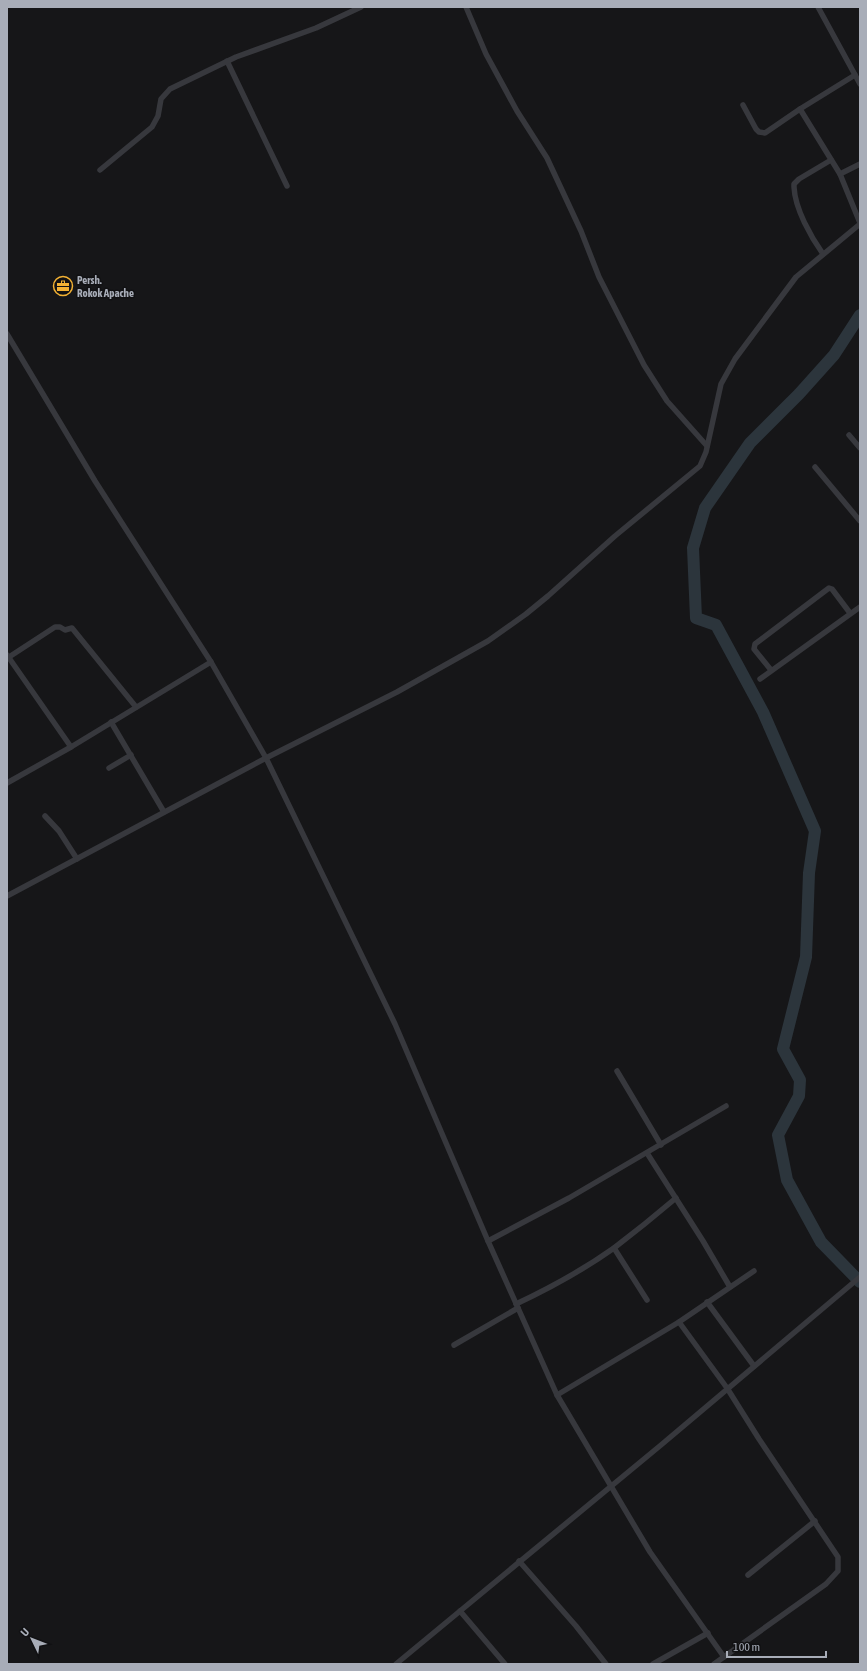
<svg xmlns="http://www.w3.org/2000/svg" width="867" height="1671" font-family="'Asap Condensed',sans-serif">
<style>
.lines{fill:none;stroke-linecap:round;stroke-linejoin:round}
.river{stroke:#2c353c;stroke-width:12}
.minor{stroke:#37383d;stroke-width:5.5}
.labels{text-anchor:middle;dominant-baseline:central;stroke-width:3;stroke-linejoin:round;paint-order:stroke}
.poi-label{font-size:11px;font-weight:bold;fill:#a8adb8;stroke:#111113;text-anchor:start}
</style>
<rect width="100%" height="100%" fill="#161618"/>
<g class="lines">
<polyline class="river" points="860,315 834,355 799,394 750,443 705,508 693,548 696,618 716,625 763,712 815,831 809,873 806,957 783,1049 800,1080 799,1096 778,1135 787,1180 821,1242 860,1282"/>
<g class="minor">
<polyline points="466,7 486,54 517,111 547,158 581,231 599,277 644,365 667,401 707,446"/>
<polyline points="818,7 860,84"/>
<polyline points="227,61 287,186"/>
<polyline points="743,105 756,129 759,132 765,133 800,109 855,75"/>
<polyline points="800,109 840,174 860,223"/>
<polyline points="100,170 152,127 158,116 161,99 170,89 236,57 316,28 361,7"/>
<polyline points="840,174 860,164"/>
<path d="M823 254C811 237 795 209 794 187V184L799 179 831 160"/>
<polyline points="7,334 95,481 211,662 266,758 395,1024 488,1241 557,1395 650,1552 724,1657"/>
<polyline points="849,435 860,448"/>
<polyline points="815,467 860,521"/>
<polyline points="7,655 71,747"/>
<polyline points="9,657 55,627 60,627 65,630 72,628 136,707"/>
<polyline points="771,670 754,649 755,644 825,591 829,588 832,589 850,613"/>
<polyline points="760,679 860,607"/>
<polyline points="111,722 164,812"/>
<polyline points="109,768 131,755"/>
<polyline points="7,783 71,747 211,662"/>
<polyline points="45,816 59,831 77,859"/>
<polyline points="7,896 266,758 397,692 488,641 526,614 548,596 615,536 700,466 706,452 721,384 735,359 796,277 860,224"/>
<polyline points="617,1071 661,1145"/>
<polyline points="647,1153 703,1241 730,1287"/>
<polyline points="488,1241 569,1198 726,1106"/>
<polyline points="614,1248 647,1300"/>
<polyline points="707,1302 754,1366"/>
<path d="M516 1304C550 1288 583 1270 614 1248 635 1232 656 1215 676 1198"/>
<polyline points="679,1322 727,1388 759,1439 838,1557 838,1571 826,1584 714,1664"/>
<polyline points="454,1345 518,1308"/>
<polyline points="557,1395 679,1322 754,1271"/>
<polyline points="519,1561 576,1626 606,1664"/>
<polyline points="748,1575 815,1521"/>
<polyline points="460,1611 505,1664"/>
<polyline points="396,1664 661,1445 860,1277"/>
<polyline points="653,1664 708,1633"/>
</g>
</g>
<defs>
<g id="office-ring" transform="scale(1)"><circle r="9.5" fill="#111113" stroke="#f2b134" stroke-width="1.5"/><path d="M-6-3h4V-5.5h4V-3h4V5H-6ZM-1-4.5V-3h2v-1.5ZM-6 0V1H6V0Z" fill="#f2b134"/></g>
</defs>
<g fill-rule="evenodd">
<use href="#office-ring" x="63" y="286"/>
</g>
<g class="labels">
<g class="poi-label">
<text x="77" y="280">Persh.<tspan x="77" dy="13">Rokok Apache</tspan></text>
</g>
</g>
<rect width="867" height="1671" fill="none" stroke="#a8adb8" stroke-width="16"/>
<g transform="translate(32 1639) rotate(313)" stroke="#111113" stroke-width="3" paint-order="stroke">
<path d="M0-3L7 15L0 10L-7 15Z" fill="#a8adb8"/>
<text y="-6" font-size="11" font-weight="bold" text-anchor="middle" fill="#a8adb8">U</text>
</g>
<path d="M727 1651v6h99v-6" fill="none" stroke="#a8adb8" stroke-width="2"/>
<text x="733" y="1651" font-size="12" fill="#a8adb8" stroke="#111113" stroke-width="3" paint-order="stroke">100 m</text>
</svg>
